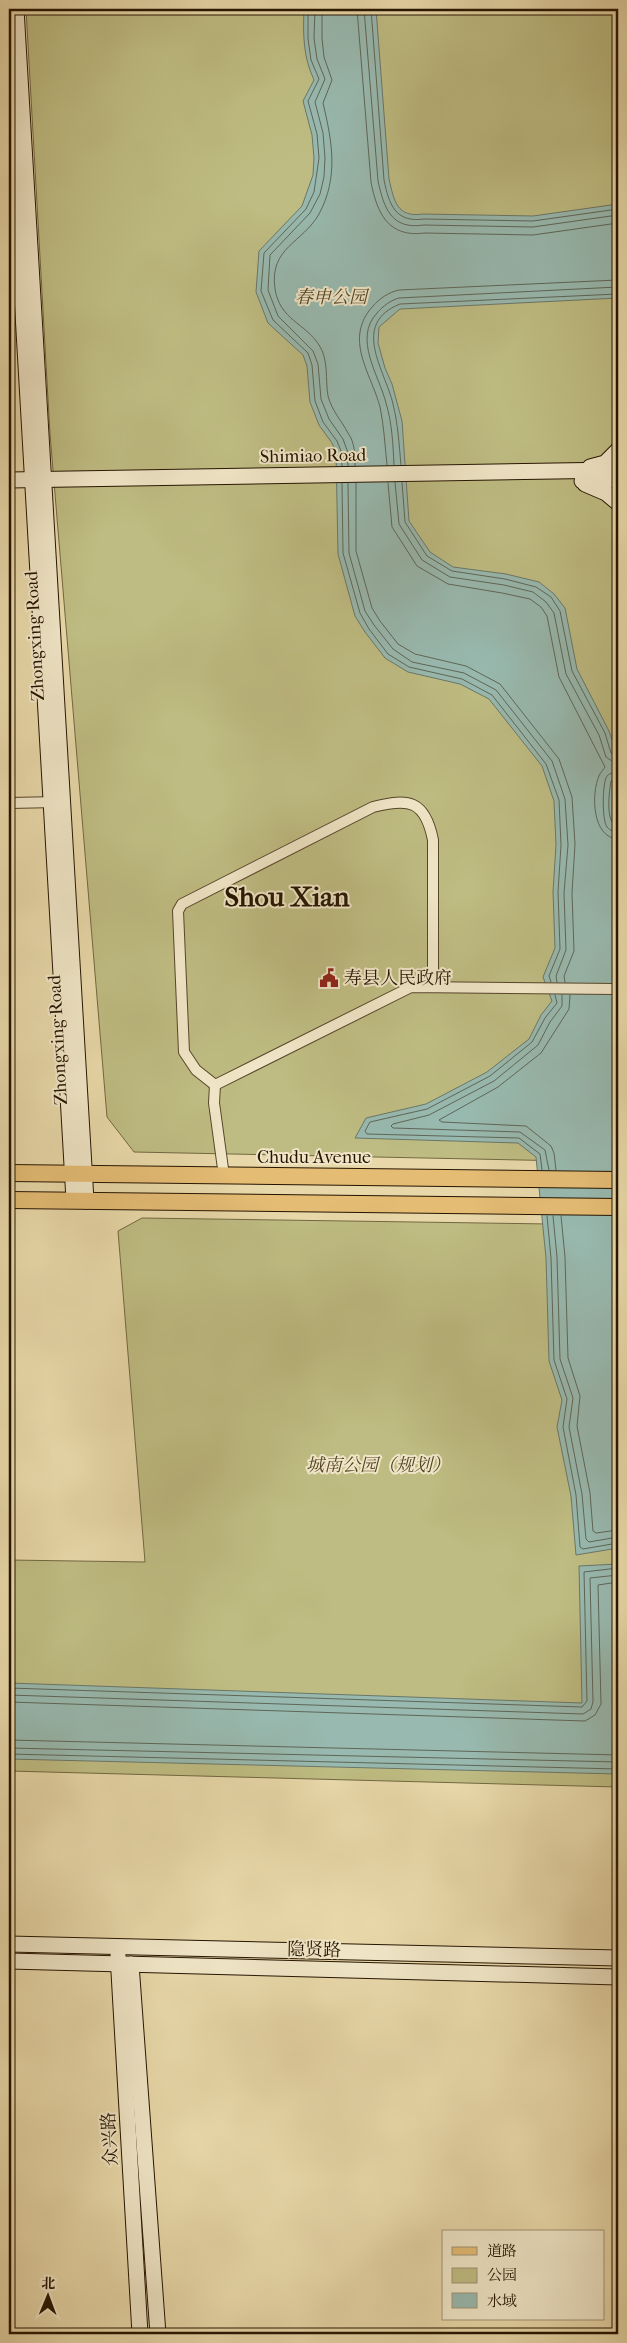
<svg xmlns="http://www.w3.org/2000/svg" width="627" height="2343" font-family="'IM FELL French Canon','Noto Serif SC',serif">
<style>
.green{fill:#bebc82;stroke:#726841}
.water{fill:#98b9af;stroke:#6a7769}
.lines{fill:none;stroke-linecap:round;stroke-linejoin:round}
.shore{stroke:#5e6658;stroke-width:1}
.street-casing{stroke:#56452a;stroke-width:12}
.secondary-casing{stroke:#251400;stroke-width:17}
.primary-casing{stroke:#251400;stroke-width:18}
.street{stroke:#f0e6c7;stroke-width:10}
.secondary{stroke:#f0e6c7;stroke-width:15}
.primary{stroke:#e4bc74;stroke-width:16}
.labels{text-anchor:middle;dominant-baseline:central;stroke-width:4;stroke-linejoin:round;paint-order:stroke}
.park-label{font-size:18px;font-style:italic;fill:#534627;stroke:#f0e6c7}
.street-label{font-size:18px;fill:#251400;stroke:#f0e6c7}
.poi-label{font-size:18px;fill:#251400;stroke:#f0e6c7;text-anchor:start}
.town-label{font-size:28px;font-weight:bold;fill:#251400;stroke:#f0e6c7}
</style>
<rect width="100%" height="100%" fill="#e8d8a9"/>
<filter id="stains"><feTurbulence type="fractalNoise" baseFrequency=".004" numOctaves="4"/><feColorMatrix values="0 0 0 0 .2 0 0 0 0 .09 0 0 0 0 .02 0 0 0 .5 -.17"/></filter>
<radialGradient id="worn" r=".72"><stop offset=".6" stop-color="#630" stop-opacity="0"/><stop offset="1" stop-color="#630" stop-opacity=".3"/></radialGradient>
<g class="green">
<polygon points="26,9 618,9 618,1162 134,1152 107,1117 50,434"/>
<polygon points="142,1218 618,1225 618,1787 9,1771 9,1560 145,1562 118,1231"/>
</g>
<g class="water">
<path d="M304 9H376L389 179C394 201 397 218 423 214L533 216 618 204V298L400 309 379 327 378 343 385 368 392 384 402 421 409 521 430 552 453 567 506 574 539 582 554 594 565 608 577 669 609 731 616 751 617 769 615 795 618 874 616 1355 618 1371V1548L576 1555 571 1496 557 1427 562 1400 549 1361 546 1258 536 1157 518 1143 355 1138 366 1118 426 1104 487 1072 529 1039 541 1015 552 1001 543 977 555 948 553 892 556 845 554 801 542 766 489 699 460 684 408 672 385 658 365 632 355 616 338 554 336 452 332 443 319 425 310 402 307 366 303 355 268 323 256 292 259 251 302 206 313 175 314 158 312 135 303 101 314 80C303 56 303 35 304 9Z"/>
<polygon points="618,1564 618,1774 9,1759 9,1683 582,1703 579,1566"/>
</g>
<g class="lines">
<g class="shore">
<polyline points="308,9 308,39 311,60 319,79 308,101 317,134 319,158 314,192 306,209 264,253 261,291 273,320 308,353 312,365 315,401 323,422 337,441 341,451 342,466"/>
<polyline points="315,9 314,38 317,59 325,79 315,102 323,133 325,158 324,177 320,194 310,213 270,255 268,290 278,316 313,351 318,364 321,399 329,419 343,439 347,450 348,466"/>
<path d="M322 9V38L324 57 332 80 323 103C332 141 339 177 319 214 303 243 269 247 275 289 280 320 305 323 319 345 329 360 325 379 328 396 332 411 341 420 348 433 355 443 355 454 355 466"/>
<path d="M357 9 371 182C377 213 388 238 425 233L533 235 618 223"/>
<path d="M364 9 378 181C384 208 391 230 424 225L533 227 618 215"/>
<path d="M371 9 384 180C389 204 395 223 424 219L533 221 618 209"/>
<path d="M387 465C385 446 384 426 380 407 371 373 343 339 373 306 379 299 389 292 399 290L618 280"/>
<path d="M394 465C393 444 392 423 386 403 379 375 353 339 377 313 383 306 391 300 399 298L618 287"/>
<path d="M401 465C399 444 398 424 393 404 385 370 350 324 400 304L618 294"/>
<polyline points="395,482 399,524 422,560 450,577 504,585 533,592 546,602 554,613 566,674 599,735 606,757 612,761 618,762"/>
<polyline points="402,482 405,522 427,556 452,571 505,579 536,587 551,597 560,611 572,671 605,733 611,753 618,756"/>
<polyline points="342,483 343,553 360,613 369,629 388,654 409,667 462,679 492,695 546,764 559,800 561,845 558,892 560,949 549,976 551,982"/>
<polyline points="348,483 349,553 365,611 374,625 393,649 412,662 464,673 496,690 552,761 565,799 568,845 564,893 566,950 556,976 557,982"/>
<polyline points="356,483 356,551 372,608 380,621 398,644 415,654 466,666 500,684 559,759 572,797 575,844 572,893 574,951 564,976 565,982"/>
<path d="M388 483 392 527 417 566 448 584 502 593 530 599 541 607 547 616 559 677 605 767C603 770 600 773 599 776 591 794 592 838 618 839"/>
<path d="M618 772C614 772 610 773 607 776 602 783 602 821 607 827 610 831 614 831 618 832"/>
<path d="M618 778 611 781C609 793 606 816 614 825H618"/>
<polyline points="542,1170 540,1154 519,1138 367,1134 365,1131 370,1122 427,1109 490,1076 532,1042 545,1018 557,1003 555,995"/>
<polyline points="549,1170 545,1150 520,1132 393,1128 391,1126 393,1124 429,1115 494,1081 538,1045 550,1022 562,1006 562,995"/>
<polyline points="556,1170 554,1153 551,1146 526,1126 442,1122 439,1120 498,1087 541,1053 569,1009 570,995"/>
<polyline points="547,1216 551,1258 554,1360 567,1399 563,1427 576,1495 580,1547 583,1549 618,1543"/>
<polyline points="553,1216 557,1257 560,1359 573,1398 569,1427 582,1494 586,1539 589,1542 618,1537"/>
<polyline points="561,1216 565,1257 568,1358 580,1396 577,1426 590,1493 593,1531 596,1533 618,1530"/>
<polyline points="9,1688 582,1707 587,1701 584,1572 618,1568"/>
<polyline points="9,1695 583,1714 591,1709 593,1702 590,1578 618,1575"/>
<polyline points="9,1702 585,1721 595,1715 601,1704 598,1585 618,1582"/>
<polyline points="9,1740 618,1755"/>
<polyline points="9,1748 618,1762"/>
<polyline points="9,1754 618,1769"/>
</g>
<g class="street-casing">
<g id="street">
<polyline points="9,803 57,802"/>
<path d="M215 1085 196 1070 184 1052 178 911 182 904 373 807C409 798 425 800 433 840V987"/>
<polyline points="224,1176 214,1103 215,1085 411,987 618,989"/>
</g>
</g>
<g class="secondary-casing">
<g id="secondary">
<polyline points="16,9 86,1201"/>
<polyline points="9,70 74,1200"/>
<polyline points="590,467 605,463 618,450"/>
<polyline points="9,480 618,470"/>
<polyline points="582,481 618,480"/>
<polyline points="585,484 606,493 618,503"/>
<polyline points="9,1944 618,1958"/>
<polyline points="118,1955 140,2334"/>
<polyline points="9,1961 618,1977"/>
<polyline points="131,1964 158,2334"/>
</g>
</g>
<g class="primary-casing">
<g id="primary">
<polyline points="9,1173 618,1180"/>
<polyline points="9,1200 618,1207"/>
</g>
</g>
<use href="#street" class="street"/>
<use href="#secondary" class="secondary"/>
<use href="#primary" class="primary"/>
</g>
<defs>
<g id="civic-bare" transform="scale(1.5)"><path d="M-.6-6.5H3V-4.5H.6V-3L4-1V1h2V6H-6V1h2V-1L-.6-3ZM-1.2 2.5V6h2.4V2.5Z" fill="#8f2418" stroke="#f0e6c7" stroke-width="2.5" paint-order="stroke"/></g>
</defs>
<g fill-rule="evenodd">
<use href="#civic-bare" x="329" y="978"/>
</g>
<g class="labels">
<g class="park-label">
<text x="331" y="297">春申公园</text>
<text x="378" y="1465">城南公园（规划）</text>
</g>
<g class="street-label">
<text transform="translate(313 456) rotate(-1)">Shimiao Road</text>
<text transform="translate(35 636) rotate(-93)">Zhongxing Road</text>
<text transform="translate(58 1040) rotate(-93)">Zhongxing Road</text>
<text x="314" y="1157">Chudu Avenue</text>
<text transform="translate(314 1950) rotate(1)">隐贤路</text>
<text transform="translate(110 2139) rotate(-93)">众兴路</text>
</g>
<g class="poi-label">
<text x="344" y="978">寿县人民政府</text>
</g>
<g class="town-label">
<text x="287" y="896">Shou Xian</text>
</g>
</g>
<rect width="627" height="2343" fill="none" stroke="#e8d8a9" stroke-width="30"/>
<rect x="10" y="10" width="607" height="2323" fill="none" stroke="#251400" stroke-width="2.5"/>
<rect x="15" y="15" width="597" height="2313" fill="none" stroke="#251400"/>
<rect x="442" y="2230" width="162" height="90" fill="#f0e6c7" stroke="#9f9277"/>
<rect x="452" y="2247" width="25" height="8" fill="#e4bc74" stroke="#9f9277"/>
<text x="487" y="2256" font-size="15" fill="#251400">道路</text>
<rect x="452" y="2268" width="25" height="15" fill="#bebc82" stroke="#9f9277"/>
<text x="487" y="2280" font-size="15" fill="#251400">公园</text>
<rect x="452" y="2293" width="25" height="15" fill="#98b9af" stroke="#9f9277"/>
<text x="487" y="2306" font-size="15" fill="#251400">水域</text>
<g transform="translate(48 2296) rotate(1)" stroke="#f0e6c7" stroke-width="4" paint-order="stroke">
<path d="M0-4L9 19L0 12L-9 19Z" fill="#251400"/>
<text y="-8" font-size="14" font-weight="bold" text-anchor="middle" fill="#251400">北</text>
</g>
<rect width="100%" height="100%" filter="url(#stains)"/>
<rect width="100%" height="100%" fill="url(#worn)"/>
</svg>
